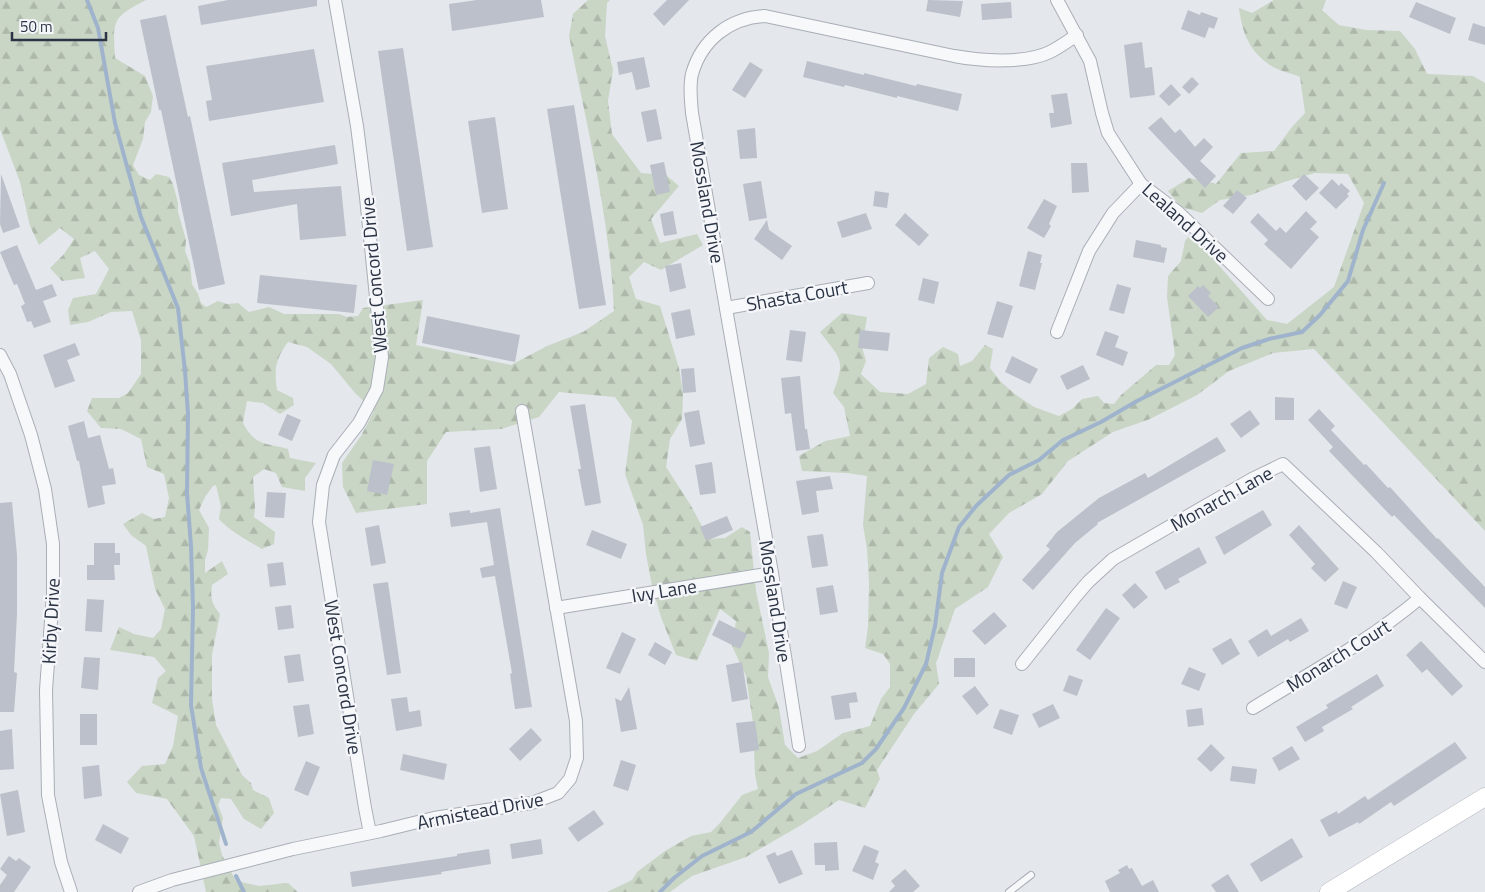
<svg xmlns="http://www.w3.org/2000/svg" width="1485" height="892" font-family="'Titillium Web',sans-serif">
<style>
.forest{fill:url(#forest-firs)}
.lines{fill:none;stroke-linecap:round;stroke-linejoin:round}
.stream{stroke:#9fb4cc;stroke-width:4}
.building{fill:#bbc0ca}
.lane-casing{stroke:#a9aeb7;stroke-width:8}
.street-casing{stroke:#a9aeb7;stroke-width:14}
.secondary-casing{stroke:#a9aeb7;stroke-width:19}
.lane{stroke:#f7f8fa;stroke-width:6}
.street{stroke:#f7f8fa;stroke-width:12}
.secondary{stroke:#fff;stroke-width:18}
.labels{text-anchor:middle;dominant-baseline:central;stroke-width:4.5;stroke-linejoin:round;paint-order:stroke}
.street-label{font-size:19px;fill:#2b3445;stroke:#f4f6f9}
</style>
<defs>
<pattern id="forest-firs" width="22" height="20" patternUnits="userSpaceOnUse" patternTransform="scale(1.25)"><rect width="22" height="20" fill="#c9d6c5"/><path d="M5 1l3.5 6h-7zM16 11l3.5 6h-7z" fill="#adb8ab"/></pattern>
</defs>
<rect width="100%" height="100%" fill="#e4e7ec"/>
<path class="forest" d="M0 0H146C111 18 113 21 115 58L145 76 153 96 151 112 145 122 143 139 133 165 139 175 150 180 156 174 169 177 173 184 178 203V212L186 240 185 251 190 264 192 284 198 294 201 303 206 307 218 301 227 304 238 303 249 312 269 307 284 314H339L347 317 358 316 363 308 423 300 416 345 511 365 547 346 583 332 614 311C610 218 587 127 569 36L573 14 588 0H610L607 3 605 36 613 70 608 101 612 134 641 173 666 175 679 186 651 219 660 243 697 234 703 245 661 270 644 262 629 277 636 299 660 306 679 368 683 394 682 419 670 439 666 467 690 504 709 539 725 538 742 527 750 532 756 591 769 653 768 677 779 708 785 745 798 758 817 751 843 733 870 726 881 699 890 687V664L883 654 865 648 868 626 869 582 867 549 863 525 867 476 847 473 802 471 799 456 825 441 850 436 844 407 833 393C846 359 841 360 820 332L842 313 867 317 862 347 866 361 861 374 880 392 908 394 926 384 929 358 943 347 958 354 960 366 972 361 985 345 993 349 990 368 1001 382 1016 395 1034 407 1059 416 1072 409 1082 399 1098 396 1104 403 1114 404 1121 395 1156 365H1169L1175 355 1167 297 1168 276 1181 261 1185 241 1191 234 1267 320 1287 324 1334 287 1364 203 1348 174 1315 173 1284 182 1251 195 1220 200 1202 213 1181 207 1168 191 1189 178 1216 184 1241 153 1274 151 1292 127 1305 113 1300 77C1291 73 1278 71 1270 65 1249 51 1242 32 1239 8L1252 13 1274 0H1326L1322 10 1339 25 1366 30 1400 31 1415 49 1427 74 1473 76 1485 83V531L1314 349 1273 353 1229 371 1197 395 1150 419 1113 432 1068 461 1042 494 1009 513 989 534 1003 557 988 587 955 609 936 663 939 684 914 714 877 770 880 779 865 808 839 800 803 824 746 857 692 876 670 892H607L632 880 637 872 665 851 691 836 711 832 720 823 742 795 758 789 755 775 753 723 746 676 732 646 736 621 720 609 697 661 676 655 661 617 652 586 646 554 643 525 625 474 632 421 615 397 559 392 539 417 501 429 446 432 427 461V504L356 513 343 487 342 463 361 436 374 411 355 393 331 364 307 347 288 342C275 360 274 369 277 390L293 398 294 405 280 414 263 403 247 401 243 423C255 446 266 443 288 449L290 458 316 463 305 478V491L282 487 276 473 264 469 253 477 255 507 254 517 275 532 274 544 262 549C250 542 228 530 219 519L221 506 216 485 213 486 205 497 199 510 209 528 208 550 205 560V573L222 561 228 574 212 585C210 598 212 604 220 614L212 655V699L216 725 242 775 251 783 253 790 269 798 274 813 261 829 244 819 231 799 221 798 218 805 223 818 219 843 222 855 236 881 259 886 288 883 298 892H206L194 836 167 799 136 793 127 782 142 766 165 764 173 746 178 716 152 703 158 678 166 671 154 657 110 650 119 627 134 634 153 638 161 629 165 609 155 589 146 546 131 535 123 524 142 513 154 519 165 517 169 498 164 474 147 467 141 439 121 429 101 428 87 411 92 398H119L128 393 141 374V340L132 311 111 312 88 322 70 325 68 310 73 298 96 294 109 269 95 251 80 258 85 278 62 281 50 268 64 254 74 239 60 228 39 245 30 226 20 182 0 129Z"/>
<g class="lines">
<g class="stream">
<polyline points="87,0 98,28 115,123 141,217 178,308 185,371 188,414 187,493 191,546 193,607 191,705 201,768 226,844"/>
<polyline points="236,876 244,892"/>
<polyline points="660,892 674,878 702,856 751,832 796,794 862,763 876,749 904,708 926,664 935,626 942,573 959,527 977,505 1009,475 1039,460 1063,440 1101,422 1137,401 1242,348 1269,339 1302,332 1320,315 1348,281 1363,230 1384,183"/>
</g>
</g>
<g class="building">
<polygon points="228,0 317,0 317,6 201,25 198,6"/>
<polygon points="477,0 541,0 544,17 452,31 449,4"/>
<polygon points="667,0 689,0 664,26 653,14"/>
<polygon points="928,0 963,1 960,17 926,11"/>
<polygon points="1011,2 1012,18 982,20 981,4"/>
<polygon points="1416,2 1456,18 1450,34 1409,17"/>
<polygon points="1188,10 1200,15 1201,12 1218,18 1214,29 1209,27 1205,38 1181,29"/>
<polygon points="166,15 188,117 190,116 225,284 199,290 161,110 159,110 140,20"/>
<polygon points="1473,23 1485,27 1485,45 1468,40"/>
<polygon points="1142,42 1145,68 1152,67 1155,95 1130,98 1124,45"/>
<polygon points="403,48 433,247 407,251 378,51"/>
<polygon points="314,49 324,102 209,121 206,101 212,100 206,66"/>
<polygon points="644,57 650,87 636,90 632,72 619,75 617,62"/>
<polygon points="807,61 864,75 864,73 916,86 917,84 962,94 958,111 897,96 897,98 845,85 844,87 803,77"/>
<polygon points="750,62 763,70 745,98 732,90"/>
<polygon points="1192,77 1199,84 1189,94 1182,87"/>
<polygon points="1171,84 1181,95 1169,106 1159,96"/>
<polygon points="1067,93 1072,124 1051,128 1049,113 1054,113 1051,95"/>
<polygon points="574,105 606,305 579,309 547,109"/>
<polygon points="656,109 662,139 647,142 641,112"/>
<polygon points="495,117 508,209 482,213 468,121"/>
<polygon points="1161,117 1175,133 1180,129 1195,147 1204,138 1213,147 1200,161 1216,176 1205,188 1148,128"/>
<polygon points="755,128 757,158 740,159 737,130"/>
<polygon points="335,145 338,164 252,180 254,192 341,186 346,236 300,240 297,204 231,216 222,163"/>
<polygon points="664,162 670,192 656,195 650,165"/>
<polygon points="1071,163 1087,163 1089,192 1072,193"/>
<polygon points="1,174 20,227 3,233 0,224"/>
<polygon points="1304,174 1319,188 1306,201 1292,186"/>
<polygon points="1332,179 1339,186 1341,183 1350,191 1347,194 1349,196 1336,209 1319,193"/>
<polygon points="761,181 767,218 749,221 743,184"/>
<polygon points="1237,190 1247,198 1233,214 1223,206"/>
<polygon points="875,191 889,193 887,208 873,206"/>
<polygon points="1044,199 1057,206 1049,224 1051,226 1044,238 1027,228"/>
<polygon points="673,211 677,234 664,236 660,214"/>
<polygon points="1306,211 1317,222 1310,229 1319,237 1291,269 1264,244 1268,240 1250,222 1258,213 1276,231 1280,227 1286,233"/>
<polygon points="866,213 872,229 842,238 837,222"/>
<polygon points="905,213 929,235 919,246 895,225"/>
<polygon points="767,220 769,230 792,246 782,260 754,239"/>
<polygon points="1136,240 1161,245 1161,247 1167,248 1164,263 1133,257"/>
<polygon points="17,245 36,290 52,284 57,296 43,301 51,322 34,328 31,321 27,322 21,306 25,304 17,284 14,285 0,252"/>
<polygon points="1028,251 1042,255 1040,263 1042,263 1035,290 1019,286"/>
<polygon points="681,263 686,288 670,292 665,266"/>
<polygon points="260,275 357,285 354,313 257,303"/>
<polygon points="923,278 939,282 934,304 918,300"/>
<polygon points="1117,284 1131,288 1124,314 1109,310"/>
<polygon points="1203,285 1211,293 1208,296 1219,307 1208,317 1188,296 1198,286 1200,288"/>
<polygon points="997,301 1013,306 1003,338 987,334"/>
<polygon points="690,309 695,335 676,339 671,313"/>
<polygon points="427,316 520,335 515,362 422,343"/>
<polygon points="790,330 806,332 802,362 786,360"/>
<polygon points="860,330 890,333 888,351 858,348"/>
<polygon points="1105,331 1119,336 1115,347 1128,352 1123,366 1096,355"/>
<polygon points="75,343 80,355 67,360 75,381 55,388 43,355"/>
<polygon points="1012,356 1038,369 1030,384 1005,372"/>
<polygon points="1083,365 1090,379 1067,390 1060,376"/>
<polygon points="694,368 696,392 683,393 681,369"/>
<polygon points="800,376 805,429 807,429 810,449 796,451 791,413 785,414 781,378"/>
<polygon points="1275,397 1294,398 1294,420 1275,420"/>
<polygon points="585,404 601,503 585,506 578,469 581,469 570,406"/>
<polygon points="1319,409 1335,426 1331,430 1364,465 1366,464 1388,488 1390,487 1437,539 1438,538 1485,587 1485,608 1394,515 1392,517 1329,451 1333,447 1308,420"/>
<polygon points="699,410 705,444 690,447 684,413"/>
<polygon points="1250,410 1260,424 1241,438 1230,424"/>
<polygon points="287,414 301,420 292,441 278,435"/>
<polygon points="84,421 88,438 100,435 109,469 113,468 116,484 102,486 105,504 88,508 79,461 77,461 68,426"/>
<polygon points="1217,437 1226,451 1097,523 1098,524 1075,543 1033,590 1022,580 1050,549 1046,546 1057,532 1099,498 1145,473 1148,478"/>
<polygon points="490,446 497,489 480,492 474,448"/>
<polygon points="373,460 394,464 387,495 367,491"/>
<polygon points="712,462 716,493 700,495 695,465"/>
<polygon points="830,476 833,489 816,491 819,512 802,515 796,481"/>
<polygon points="267,492 286,493 284,518 265,517"/>
<polygon points="12,502 17,555 17,614 14,672 17,673 14,712 0,712 0,503"/>
<polygon points="500,508 532,707 515,709 510,674 512,673 495,576 482,578 480,568 494,565 487,522 451,527 449,513 470,510 470,513"/>
<polygon points="1263,510 1272,525 1224,555 1215,537"/>
<polygon points="727,516 733,530 706,541 700,527"/>
<polygon points="379,525 386,563 371,566 365,528"/>
<polygon points="1299,525 1339,569 1325,582 1311,568 1315,564 1289,535"/>
<polygon points="592,530 627,544 621,559 586,545"/>
<polygon points="823,534 828,566 812,568 807,536"/>
<polygon points="94,543 115,543 115,553 120,553 120,565 114,565 115,580 87,580 87,565 94,565"/>
<polygon points="1199,547 1207,563 1178,579 1180,582 1165,590 1155,572"/>
<polygon points="283,562 286,585 270,587 267,564"/>
<polygon points="1343,581 1357,587 1347,609 1334,604"/>
<polygon points="388,582 401,673 387,675 373,584"/>
<polygon points="1135,583 1148,597 1134,609 1122,595"/>
<polygon points="833,585 838,612 820,615 816,588"/>
<polygon points="87,599 104,600 102,632 85,631"/>
<polygon points="291,605 294,628 278,630 275,607"/>
<polygon points="1106,608 1120,618 1090,660 1076,650"/>
<polygon points="994,612 1007,626 985,645 972,631"/>
<polygon points="1301,618 1309,631 1290,642 1288,639 1258,657 1248,641 1267,629 1271,636"/>
<polygon points="719,620 747,634 740,649 712,635"/>
<polygon points="622,632 636,639 620,674 606,668"/>
<polygon points="1231,638 1240,654 1222,665 1212,649"/>
<polygon points="1421,641 1463,686 1452,696 1427,669 1422,673 1406,655"/>
<polygon points="655,642 672,652 665,665 648,655"/>
<polygon points="300,654 304,681 288,683 284,656"/>
<polygon points="84,657 100,658 98,690 81,688"/>
<rect x="954" y="658" width="21" height="19"/>
<polygon points="742,662 748,699 732,702 726,665"/>
<polygon points="1189,667 1206,674 1199,691 1181,684"/>
<polygon points="1377,674 1384,686 1351,707 1353,709 1322,727 1324,731 1305,742 1296,727 1328,708 1326,705"/>
<polygon points="1069,675 1083,680 1077,696 1063,691"/>
<polygon points="975,686 989,705 977,715 962,696"/>
<polygon points="629,687 637,729 621,732 615,698 621,701"/>
<polygon points="856,692 858,702 849,703 851,718 835,720 831,696"/>
<polygon points="407,697 409,712 420,710 422,726 396,731 391,699"/>
<polygon points="309,704 314,734 298,737 293,706"/>
<polygon points="1053,704 1060,718 1039,728 1032,714"/>
<polygon points="1202,708 1204,725 1188,727 1186,710"/>
<polygon points="1000,709 1019,715 1012,735 993,728"/>
<rect x="80" y="714" width="17" height="31"/>
<polygon points="755,721 759,750 740,753 736,723"/>
<polygon points="531,728 542,740 520,761 509,749"/>
<polygon points="12,729 14,769 0,770 0,731"/>
<polygon points="1455,742 1467,758 1394,806 1391,802 1359,824 1358,822 1329,837 1320,820 1337,811 1338,814 1365,796 1368,800"/>
<polygon points="1211,744 1225,758 1211,772 1197,759"/>
<polygon points="1292,746 1300,759 1279,771 1272,758"/>
<polygon points="403,754 447,764 444,780 400,770"/>
<polygon points="621,760 636,765 628,791 613,786"/>
<polygon points="306,761 320,767 308,796 294,790"/>
<polygon points="99,765 102,796 84,799 82,767"/>
<polygon points="1232,766 1257,769 1255,784 1230,781"/>
<polygon points="18,790 25,832 7,836 0,794"/>
<polygon points="594,810 604,824 578,842 568,828"/>
<polygon points="103,824 129,838 121,854 95,840"/>
<polygon points="1292,838 1303,857 1261,882 1250,864"/>
<polygon points="541,839 543,854 512,859 510,844"/>
<polygon points="837,842 839,870 825,871 825,865 815,865 814,843"/>
<polygon points="864,845 879,851 875,862 879,864 873,880 852,871"/>
<polygon points="489,849 491,864 441,872 442,874 352,887 350,872 457,856 457,854"/>
<polygon points="792,850 803,874 779,884 766,856 775,852 777,856"/>
<polygon points="9,856 16,861 19,858 31,867 14,892 0,892 0,885 7,875 0,869"/>
<polygon points="1127,865 1129,869 1132,868 1142,886 1153,880 1159,892 1110,892 1105,881 1120,873 1118,870"/>
<polygon points="905,869 920,886 913,892 889,892 895,886 891,881"/>
<polygon points="1228,874 1239,892 1216,892 1211,885"/>
</g>
<g class="lines">
<g class="lane-casing">
<polyline id="lane" points="1009,892 1031,875"/>
</g>
<g class="street-casing">
<g id="street">
<polyline points="335,0 357,126 366,197 382,357 377,389 359,423 334,455 323,485 319,522 365,808 370,833"/>
<polyline points="1057,0 1090,61 1102,113 1108,133 1141,184 1178,212 1268,299"/>
<polyline points="726,308 868,283"/>
<polyline points="1057,332 1089,251 1113,213 1141,184"/>
<polyline points="0,355 10,374 31,435 45,489 53,544 53,593 46,690 48,795 61,862 71,892"/>
<polyline points="556,608 772,573"/>
<polyline points="1022,664 1076,596 1088,582 1113,559 1252,479 1283,464 1376,552 1420,598 1485,662"/>
<path d="M1253 708C1310 673 1369 641 1420 598"/>
<path d="M799 746 772 573 692 113C691 100 689 87 692 74 702 39 730 18 765 16L954 56C981 61 1025 64 1050 52 1060 47 1068 41 1077 35"/>
<polyline points="139,892 172,880 293,849 381,831 434,818 532,803 558,793 570,779 577,758 576,721 522,411"/>
</g>
</g>
<g class="secondary-casing">
<polyline id="secondary" points="1329,892 1485,797"/>
</g>
<use href="#lane" class="lane"/>
<use href="#street" class="street"/>
<use href="#secondary" class="secondary"/>
</g>
<g class="labels">
<g class="street-label">
<text transform="translate(708 202) rotate(80)">Mossland Drive</text>
<text transform="translate(1186 222) rotate(42)">Lealand Drive</text>
<text transform="translate(373 275) rotate(-95)">West Concord Drive</text>
<text transform="translate(797 295) rotate(-10)">Shasta Court</text>
<text transform="translate(1221 498) rotate(-29)">Monarch Lane</text>
<text transform="translate(664 590) rotate(-9)">Ivy Lane</text>
<text transform="translate(776 601) rotate(81)">Mossland Drive</text>
<text transform="translate(50 621) rotate(-87)">Kirby Drive</text>
<text transform="translate(1338 655) rotate(-32)">Monarch Court</text>
<text transform="translate(344 677) rotate(81)">West Concord Drive</text>
<text transform="translate(480 810) rotate(-11)">Armistead Drive</text>
</g>
</g>
<path d="M12 32v8h94v-8" fill="none" stroke="#2b3445" stroke-width="2.5"/>
<text x="20" y="32" font-size="15" fill="#2b3445" stroke="#f4f6f9" stroke-width="4" paint-order="stroke">50 m</text>
</svg>
